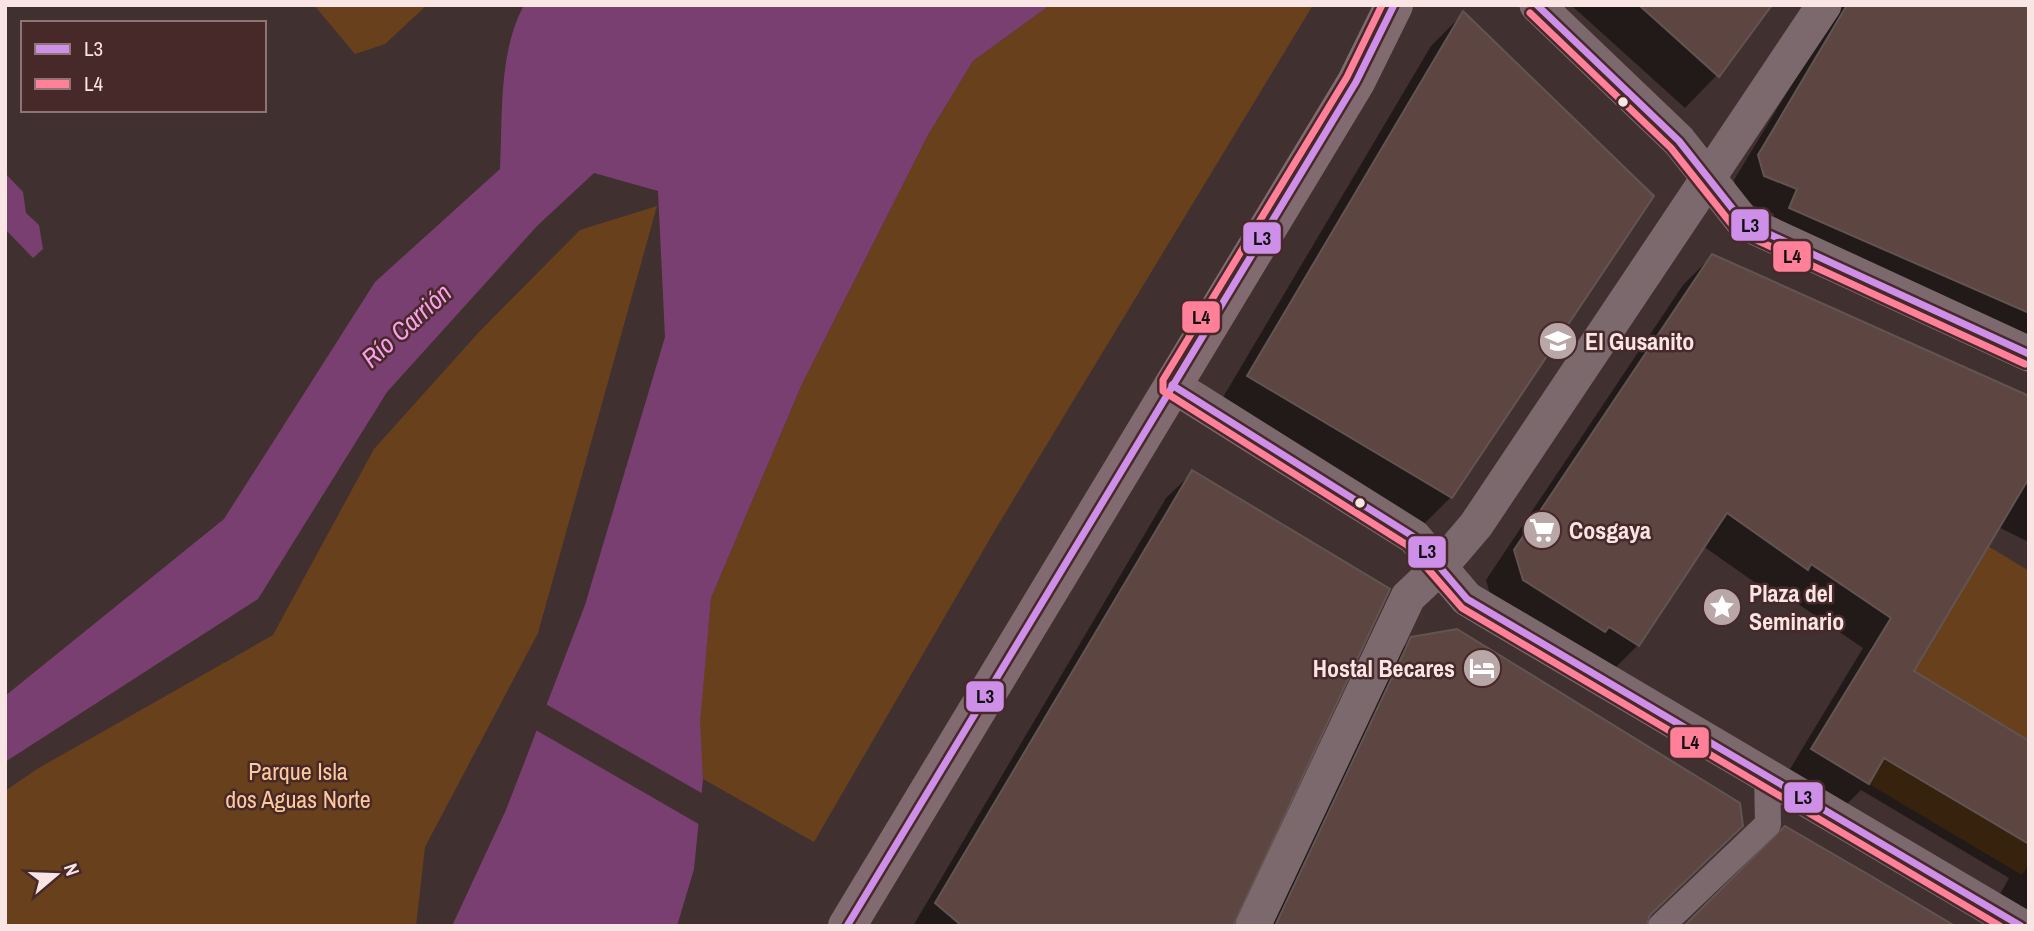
<svg xmlns="http://www.w3.org/2000/svg" width="2034" height="931" font-family="'Archivo Narrow',sans-serif">
<style>
.green{fill:#68411c}
.water{fill:#7a3f71}
.pier{fill:#413030}
.shadow{fill:#0007}
.building{fill:#5d4641;stroke:#625452;stroke-width:2}
.lines{fill:none;stroke-linecap:round;stroke-linejoin:round}
.pedestrian{stroke:#7c696e;stroke-width:26}
.minor{stroke:#7c696e;stroke-width:35}
.secondary{stroke:#816b71;stroke-width:38}
.bus-1-casing{stroke:#482929;stroke-width:12}
.bus-2-casing{stroke:#482929;stroke-width:12}
.bus-1{stroke:#ce8fe9;stroke-width:7}
.bus-2{stroke:#ff8098;stroke-width:7}
.bus-dot{fill:#fae5e5;stroke:#482929;stroke-width:2.5}
.labels{text-anchor:middle;dominant-baseline:central;stroke-width:5;stroke-linejoin:round;paint-order:stroke}
.poi-label{font-size:24px;font-weight:bold;fill:#fae5e5;stroke:#482929;text-anchor:start}
.park-label{font-size:24px;fill:#ffca9b;stroke:#482929}
.water-label{font-size:26px;font-style:italic;fill:#fa9feb;stroke:#482929}
.line-badge{stroke:#482929;stroke-width:2.5}
.pale-badge-label{font-size:19px;text-anchor:middle;font-weight:bold;fill:#111}
</style>
<rect width="100%" height="100%" fill="#413030"/>
<g class="green">
<polygon points="314,5 427,5 385,44 355,54"/>
<polygon points="1050,5 1313,5 995,530 814,842 703,779 699,722 711,598 802,384 928,135 973,61"/>
<polygon points="657,206 538,633 425,847 416,926 5,926 5,791 37,769 273,635 374,449 479,332 580,230"/>
<polygon points="1988,546 2029,571 2029,741 1914,671"/>
<polygon points="1884,758 2029,844 2029,863 2022,875 1869,784"/>
</g>
<g class="water">
<path d="M524 5H1050L973 61 928 135 802 384 711 598 700 722 703 779 694 869 677 926H452L506 810 585 605 665 337 658 191 594 173 537 226 387 392 258 599 5 762V696L224 519 375 282 500 169C503 114 498 54 524 5Z"/>
<polygon points="5,173 23,192 26,213 39,225 43,249 33,258 5,229"/>
</g>
<polygon class="pier" points="544,703 705,795 702,826 534,729"/>
<g class="shadow">
<polygon points="1571,5 1770,5 1717,75 1685,108"/>
<polygon points="1840,5 2029,5 2029,348 1766,232 1774,214 1740,200 1734,180"/>
<polygon points="1463,14 1451,497 1419,529 1216,409 1431,46"/>
<polygon points="1712,256 2029,397 2029,542 1998,527 1912,672 2029,743 2029,925 1994,905 2009,878 1861,790 1839,812 1784,779 1863,648 1782,593 1777,598 1703,546 1638,645 1609,674 1494,609 1486,580 1683,285"/>
<polygon points="1192,473 1232,926 913,926 1166,498"/>
<polygon points="1412,639 1648,916 1645,926 1263,926 1386,665"/>
</g>
<g class="building">
<polygon points="1639,5 1772,5 1719,77"/>
<polygon points="1847,5 2029,5 2029,313 1789,208 1797,189 1764,176 1758,155"/>
<polygon points="1463,11 1654,196 1452,498 1247,376"/>
<polygon points="1712,254 2029,396 2029,478 1914,671 2029,741 2029,844 1884,758 1869,784 1811,749 1891,618 1811,564 1808,570 1727,513 1639,646 1609,627 1605,632 1523,580 1514,550"/>
<polygon points="1192,470 1390,589 1233,926 962,926 935,903"/>
<polygon points="1457,629 1740,803 1743,826 1650,915 1646,926 1275,926 1411,637"/>
<polygon points="1785,826 1871,876 1955,926 1684,926"/>
</g>
<g class="lines">
<polyline class="pedestrian" points="1661,926 1768,824 1767,774"/>
<g class="minor">
<polyline points="1537,5 1679,141 1743,222 2029,354"/>
<polyline points="1172,385 1414,537 1467,599 2021,926"/>
<polyline points="1253,926 1408,597 1441,566 1476,525 1824,5"/>
</g>
<polyline class="secondary" points="847,926 1356,82 1394,5"/>
<g class="bus-1-casing">
<g id="bus-1">
<polyline points="1537,5 1679,141 1743,222 2029,354"/>
<polyline points="1172,385 1414,537 1467,599 2021,926"/>
<polyline points="847,926 1356,82 1394,5"/>
</g>
</g>
<g class="bus-2-casing">
<g id="bus-2">
<polyline points="1382,5 1347,77 1163,380 1163,391 1407,545 1462,608 2000,926"/>
<polyline points="1530,13 1671,148 1737,231 2025,364"/>
</g>
</g>
<use href="#bus-1" class="bus-1"/>
<use href="#bus-2" class="bus-2"/>
</g>
<defs>
<g id="school-disc" transform="scale(2.0125)"><circle r="9.5" fill="#b9a6a6" stroke="#482929"/><path d="M0-5L7-2L0 1L-7-2ZM-4 1L0 2.5L4 1V4Q0 6-4 4Z" fill="#fff"/></g>
<g id="supermarket-disc" transform="scale(2.0125)"><circle r="9.5" fill="#b9a6a6" stroke="#482929"/><path d="M-6-5.5h2.5l.6 2H6L4.5 2H-2.5L-4.4-4H-6ZM-1.5 3.2a1.3 1.3 0 1 0 .1 0ZM3 3.2a1.3 1.3 0 1 0 .1 0Z" fill="#fff"/></g>
<g id="sight-disc" transform="scale(2.0125)"><circle r="9.5" fill="#b9a6a6" stroke="#482929"/><path d="M0-6L1.8-2.2L6-1.7L2.9 1.2L3.7 5.4L0 3.3L-3.7 5.4L-2.9 1.2L-6-1.7L-1.8-2.2Z" fill="#fff"/></g>
<g id="hotel-disc" transform="scale(2.0125)"><circle r="9.5" fill="#b9a6a6" stroke="#482929"/><path d="M-6-4.5h1.5V1H6V5H4.5V3h-9V5H-6ZM-4 0a1.8 1.8 0 1 1 3.6 0ZM.5 0V-2.5h3Q6-2.5 6 0Z" fill="#fff"/></g>
</defs>
<g fill-rule="evenodd">
<use href="#school-disc" x="1558" y="341"/>
<use href="#supermarket-disc" x="1542" y="530"/>
<use href="#sight-disc" x="1722" y="607"/>
<use href="#hotel-disc" x="1482" y="668"/>
</g>
<g class="bus-dot">
<circle cx="1623" cy="102" r="6"/>
<circle cx="1360" cy="503" r="6"/>
</g>
<g class="labels">
<g class="poi-label">
<text x="1585" y="341">El Gusanito</text>
<text x="1569" y="530">Cosgaya</text>
<text x="1749" y="593">Plaza del<tspan x="1749" dy="28">Seminario</tspan></text>
<text x="1455" y="668" text-anchor="end">Hostal Becares</text>
</g>
<g class="park-label">
<text x="298" y="771">Parque Isla<tspan x="298" dy="28">dos Aguas Norte</tspan></text>
</g>
<g class="water-label">
<text transform="translate(406 325) rotate(-42)">Río Carrión</text>
</g>
</g>
<g class="line-badge">
<rect x="1730" y="208" width="40" height="34" rx="7" fill="#ce8fe9"/>
<rect x="1242" y="221" width="40" height="34" rx="7" fill="#ce8fe9"/>
<rect x="1772" y="240" width="40" height="33" rx="7" fill="#ff8098"/>
<rect x="1181" y="300" width="40" height="34" rx="7" fill="#ff8098"/>
<rect x="1407" y="535" width="40" height="34" rx="7" fill="#ce8fe9"/>
<rect x="965" y="680" width="40" height="33" rx="7" fill="#ce8fe9"/>
<rect x="1669" y="726" width="41" height="33" rx="7" fill="#ff8098"/>
<rect x="1783" y="781" width="41" height="33" rx="7" fill="#ce8fe9"/>
</g>
<g class="pale-badge-label">
<text x="1750" y="232">L3</text>
<text x="1262" y="245">L3</text>
<text x="1792" y="263">L4</text>
<text x="1201" y="324">L4</text>
<text x="1427" y="558">L3</text>
<text x="985" y="703">L3</text>
<text x="1690" y="749">L4</text>
<text x="1803" y="804">L3</text>
</g>
<rect width="2034" height="931" fill="none" stroke="#fae5e5" stroke-width="14"/>
<rect x="21" y="21" width="245" height="91" fill="#482929" stroke="#8f7474" stroke-width="2"/>
<rect x="35" y="44" width="35" height="10" fill="#ce8fe9" stroke="#8f7474" stroke-width="2"/>
<text x="84" y="56" font-size="21" fill="#fae5e5">L3</text>
<rect x="35" y="79" width="35" height="10" fill="#ff8098" stroke="#8f7474" stroke-width="2"/>
<text x="84" y="91" font-size="21" fill="#fae5e5">L4</text>
<g transform="translate(56 875) rotate(71)" stroke="#482929" stroke-width="5" paint-order="stroke">
<path d="M0-5L12 26L0 18L-12 26Z" fill="#fae5e5"/>
<text y="-10" font-size="19" font-weight="bold" text-anchor="middle" fill="#fae5e5">N</text>
</g>
</svg>
